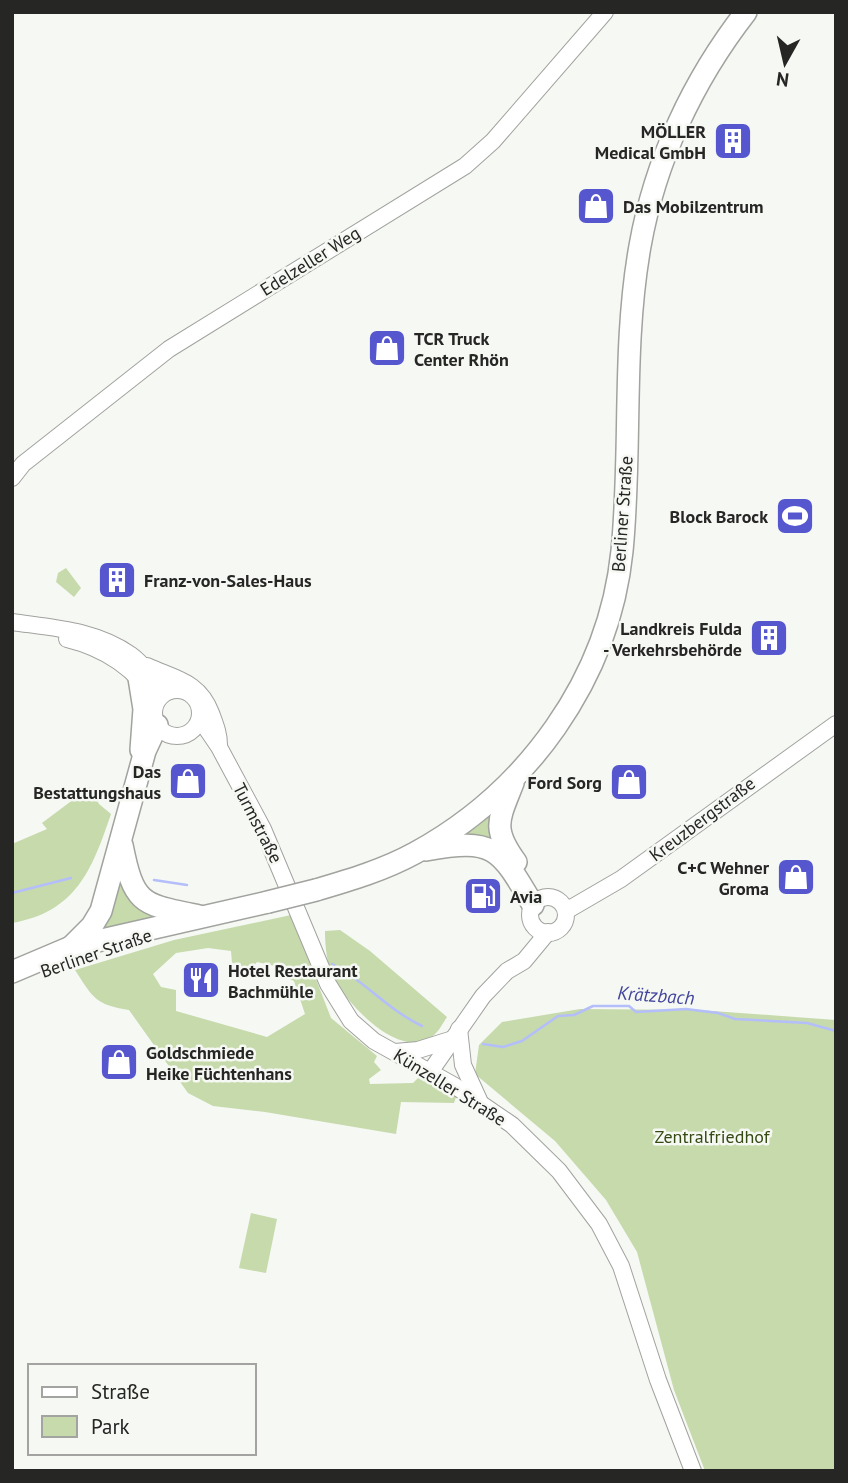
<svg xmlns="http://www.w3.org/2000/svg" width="848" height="1483" font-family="'PT Sans',sans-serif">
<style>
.green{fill:#c6daac;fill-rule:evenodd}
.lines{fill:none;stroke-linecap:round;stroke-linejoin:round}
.stream{stroke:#b4befa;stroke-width:2.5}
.secondary-casing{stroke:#a1a39f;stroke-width:18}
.highway-casing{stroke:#a1a39f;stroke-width:24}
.secondary{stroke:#fff;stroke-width:16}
.highway{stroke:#fff;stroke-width:21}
.highway-bridge-casing{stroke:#a1a39f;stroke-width:24;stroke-linecap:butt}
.highway-bridge{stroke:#fff;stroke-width:21}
.labels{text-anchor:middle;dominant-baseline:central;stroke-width:5;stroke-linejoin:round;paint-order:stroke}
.poi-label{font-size:18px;font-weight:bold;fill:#262625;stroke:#f6f8f3;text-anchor:end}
.street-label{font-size:18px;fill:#262625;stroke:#f6f8f3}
.park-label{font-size:18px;fill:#354912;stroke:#f6f8f3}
.water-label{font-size:19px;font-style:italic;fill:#42459b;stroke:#f6f8f3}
</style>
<rect width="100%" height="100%" fill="#f6f8f3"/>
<g class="green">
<polygon points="66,568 81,588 74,597 56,582 58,573"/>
<path d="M90 787 99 804 111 814C92 870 76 912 12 923V844L47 829 42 823Z"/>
<polygon points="492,814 505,853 465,835"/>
<polygon points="119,868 154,917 94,935"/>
<path d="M291 915 331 1018 377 1056 374 1062 381 1070 369 1079 370 1084 413 1083 418 1078 456 1097 454 1103 401 1102 396 1134 265 1112 213 1106 188 1093 129 1010C96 1005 93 998 75 970L174 940ZM208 948 231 951 232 963 251 969 257 962 275 966 278 974 294 981 305 1014 267 1037 176 1011V990L161 987 153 974 176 953Z"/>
<path d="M340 930 370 951 447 1017C443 1023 439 1031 434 1035 402 1062 353 1009 336 983 327 968 325 947 325 931Z"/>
<polygon points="580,1009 699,1010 836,1020 836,1471 705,1471 674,1390 637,1252 606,1200 555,1141 475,1074 479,1045 502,1022"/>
<polygon points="251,1213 277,1219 266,1273 239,1268"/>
</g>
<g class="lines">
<g class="stream">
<polyline points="154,880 187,885"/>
<polyline points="12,893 71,878"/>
<path d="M332 964C365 981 388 1010 422 1026"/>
<polyline points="483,1044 503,1047 522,1041 558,1016 574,1015 593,1006 629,1006 636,1012 686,1009 718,1013 735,1019 807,1023 836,1031"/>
</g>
<g class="secondary-casing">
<g id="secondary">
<polyline points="12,478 23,464 169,349 465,166 493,141 605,12"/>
<path d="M12 622C54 628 96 630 131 655 146 666 153 681 170 691"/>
<path d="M67 639C104 648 138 669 156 703"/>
<path d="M147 666C175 679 199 681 211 713 215 724 219 733 219 745"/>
<circle cx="177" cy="713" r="23"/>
<polyline points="200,719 219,747 263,829 328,984 351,1021 374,1041 455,1086 512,1125 559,1171 599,1224 621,1266 658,1380 693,1471"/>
<circle cx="548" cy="915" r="18"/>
<polyline points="566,911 621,879 836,724"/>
<polyline points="459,1029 463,1065 479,1100"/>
<polyline points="395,1052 418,1050 453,1039"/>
<polyline points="430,1072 483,996 507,971 524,961 548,932"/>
</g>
</g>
<g class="highway-casing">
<g id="highway">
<polyline points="139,678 144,709 141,750"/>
<path d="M513 783C499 819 491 828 516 862"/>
<path d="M122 845C134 905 141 904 199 916"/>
<path d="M426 850C494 838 499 847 533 905"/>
<path d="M316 890C350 880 384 870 415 853 527 792 609 679 622 551 632 450 622 347 640 246 655 161 693 80 746 12"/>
<polyline points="71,947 92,926 101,911 145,751 157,725"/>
<polyline points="12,972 71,947 268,902"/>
</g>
</g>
<use href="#secondary" class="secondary"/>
<use href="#highway" class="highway"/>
<g class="highway-bridge-casing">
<polyline id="highway-bridge" points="268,902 316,890"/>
</g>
<use href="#highway-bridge" class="highway-bridge"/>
</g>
<defs>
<g id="building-square" transform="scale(2.0125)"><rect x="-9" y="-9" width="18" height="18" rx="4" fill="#5657cf" stroke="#f6f8f3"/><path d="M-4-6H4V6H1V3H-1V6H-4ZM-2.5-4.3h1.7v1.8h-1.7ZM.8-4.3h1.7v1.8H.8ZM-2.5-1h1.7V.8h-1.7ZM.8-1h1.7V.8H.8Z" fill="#fff"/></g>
<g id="shop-square" transform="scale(2.0125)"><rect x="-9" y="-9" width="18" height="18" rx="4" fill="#5657cf" stroke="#f6f8f3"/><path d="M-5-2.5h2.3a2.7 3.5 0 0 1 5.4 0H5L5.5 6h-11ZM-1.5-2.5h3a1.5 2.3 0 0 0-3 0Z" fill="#fff"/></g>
<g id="stadium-square" transform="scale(2.0125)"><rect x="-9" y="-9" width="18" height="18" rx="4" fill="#5657cf" stroke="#f6f8f3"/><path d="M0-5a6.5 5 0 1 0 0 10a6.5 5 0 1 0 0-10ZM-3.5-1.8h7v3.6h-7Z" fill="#fff"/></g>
<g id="fuel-square" transform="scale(2.0125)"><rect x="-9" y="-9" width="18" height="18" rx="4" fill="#5657cf" stroke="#f6f8f3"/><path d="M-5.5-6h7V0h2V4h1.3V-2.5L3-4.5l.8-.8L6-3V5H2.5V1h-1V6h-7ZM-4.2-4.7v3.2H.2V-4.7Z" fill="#fff"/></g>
<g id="restaurant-square" transform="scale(2.0125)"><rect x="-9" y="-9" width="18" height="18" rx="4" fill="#5657cf" stroke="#f6f8f3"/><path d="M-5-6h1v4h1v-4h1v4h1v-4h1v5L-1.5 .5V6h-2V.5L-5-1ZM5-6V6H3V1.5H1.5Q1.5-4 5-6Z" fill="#fff"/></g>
</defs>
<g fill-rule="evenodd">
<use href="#building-square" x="733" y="141"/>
<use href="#shop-square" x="596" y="206"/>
<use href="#shop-square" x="387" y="348"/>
<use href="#stadium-square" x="795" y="516"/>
<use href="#building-square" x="117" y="580"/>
<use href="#building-square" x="769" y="638"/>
<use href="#shop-square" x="188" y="781"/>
<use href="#shop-square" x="629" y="782"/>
<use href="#shop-square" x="796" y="877"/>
<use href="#fuel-square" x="483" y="896"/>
<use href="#restaurant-square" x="201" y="980"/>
<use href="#shop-square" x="119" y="1062"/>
</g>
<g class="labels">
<g class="poi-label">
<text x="706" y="131">MÖLLER<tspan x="706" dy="21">Medical GmbH</tspan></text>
<text x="623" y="206" text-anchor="start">Das Mobilzentrum</text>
<text x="414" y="338" text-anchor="start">TCR Truck<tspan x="414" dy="21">Center Rhön</tspan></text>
<text x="768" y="516">Block Barock</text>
<text x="144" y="580" text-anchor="start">Franz-von-Sales-Haus</text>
<text x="742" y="628">Landkreis Fulda<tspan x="742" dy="21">- Verkehrsbehörde</tspan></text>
<text x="161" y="771">Das<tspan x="161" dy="21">Bestattungshaus</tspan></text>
<text x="602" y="782">Ford Sorg</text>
<text x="769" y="867">C+C Wehner<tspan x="769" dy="21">Groma</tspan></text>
<text x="510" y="896" text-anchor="start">Avia</text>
<text x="228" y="970" text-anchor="start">Hotel Restaurant<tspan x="228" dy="21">Bachmühle</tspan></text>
<text x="146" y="1052" text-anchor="start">Goldschmiede<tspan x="146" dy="21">Heike Füchtenhans</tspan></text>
</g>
<g class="street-label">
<text transform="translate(310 261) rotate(-32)">Edelzeller Weg</text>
<text transform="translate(622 514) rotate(-86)">Berliner Straße</text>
<text transform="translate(702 819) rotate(-37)">Kreuzbergstraße</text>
<text transform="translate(258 823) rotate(63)">Turmstraße</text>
<text transform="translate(96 953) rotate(-19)">Berliner Straße</text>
<text transform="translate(450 1087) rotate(32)">Künzeller Straße</text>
</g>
<g class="park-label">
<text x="712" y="1136">Zentralfriedhof</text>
</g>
<g class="water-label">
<text transform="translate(656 995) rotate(4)">Krätzbach</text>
</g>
</g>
<rect width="848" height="1483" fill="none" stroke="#262625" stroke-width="28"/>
<rect x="28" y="1364" width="228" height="91" fill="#f6f8f3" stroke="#a3a4a1" stroke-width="2"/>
<rect x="42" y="1387" width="35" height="10" fill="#ffffff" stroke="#a3a4a1" stroke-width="2"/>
<text x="91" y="1399" font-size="21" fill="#262625">Straße</text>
<rect x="42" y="1416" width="35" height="21" fill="#c6daac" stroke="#a3a4a1" stroke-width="2"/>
<text x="91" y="1434" font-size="21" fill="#262625">Park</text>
<g transform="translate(785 63) rotate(188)" stroke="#f6f8f3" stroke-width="5" paint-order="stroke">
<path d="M0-5L12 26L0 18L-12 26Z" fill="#262625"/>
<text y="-10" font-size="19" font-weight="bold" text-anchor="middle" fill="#262625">N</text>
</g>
</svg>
